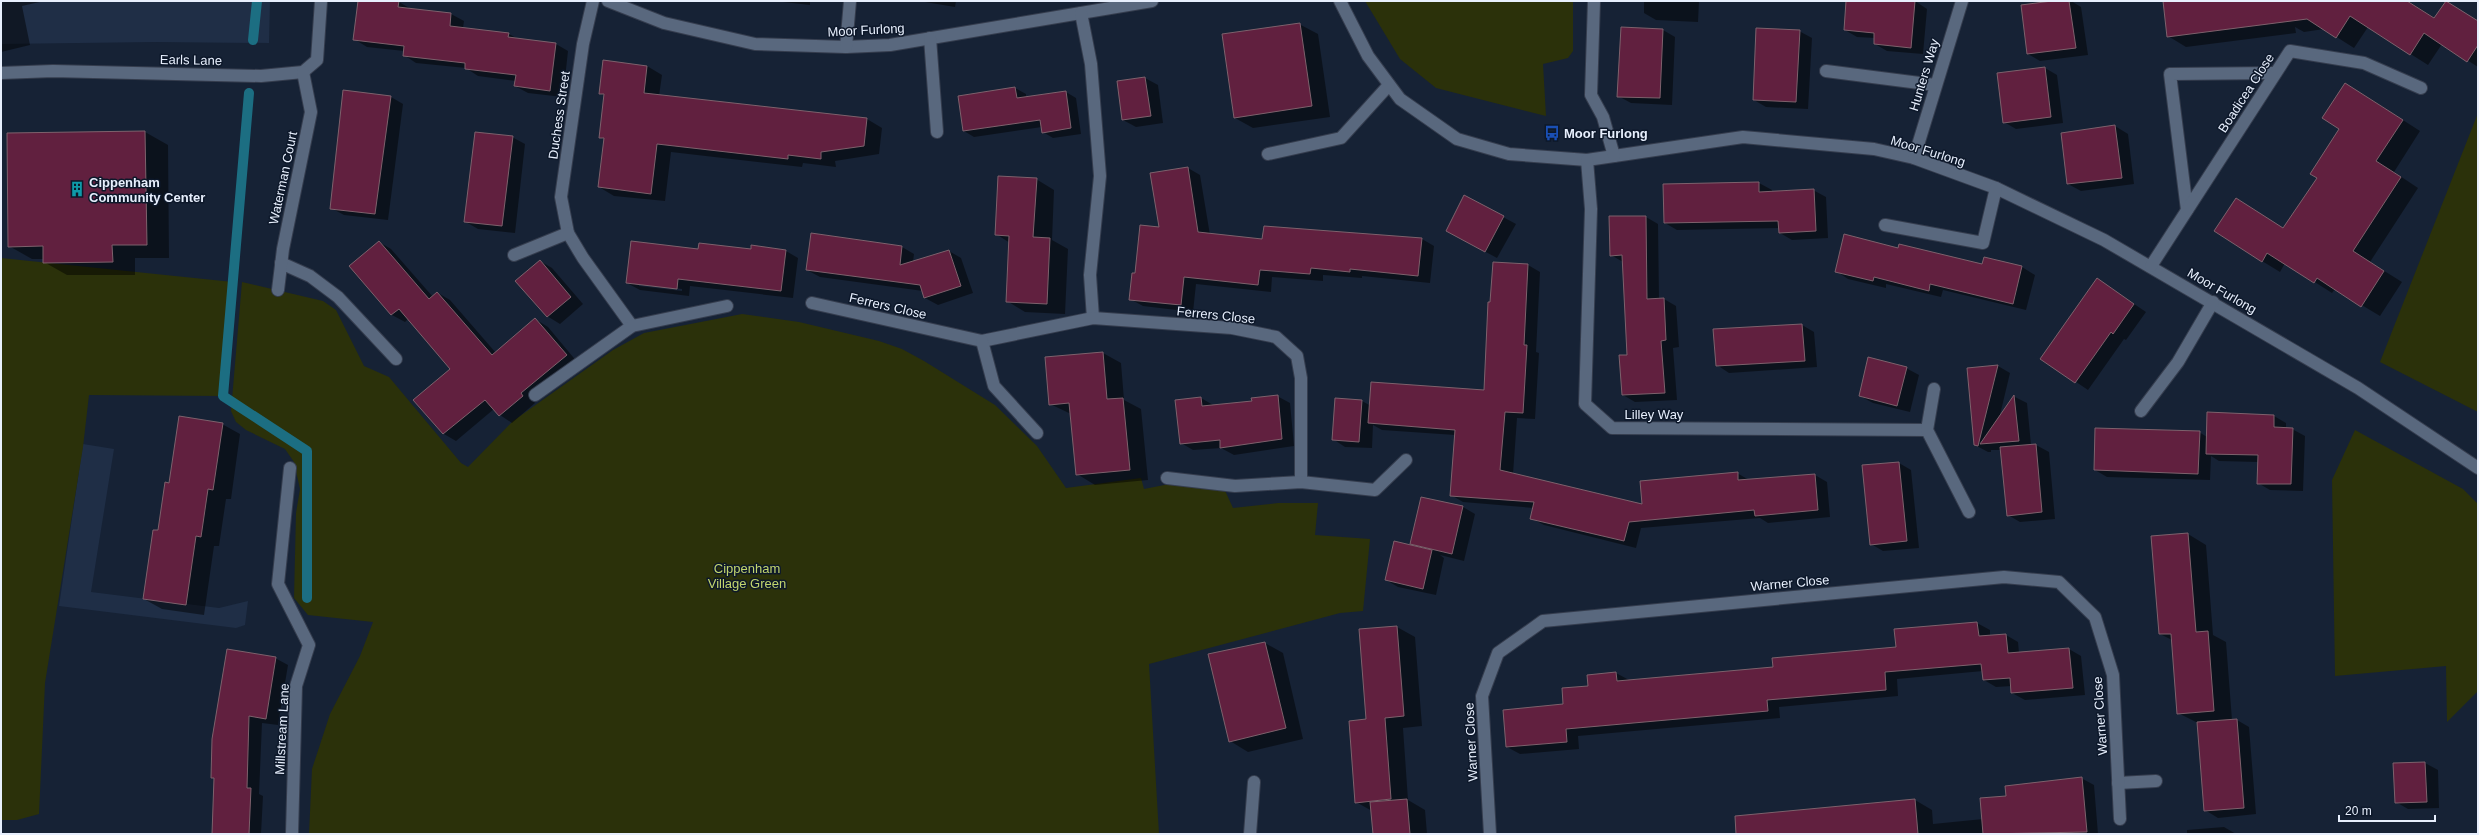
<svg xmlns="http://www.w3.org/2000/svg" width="2479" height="835" font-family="Helvetica,sans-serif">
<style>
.built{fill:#1f2e46}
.green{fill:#2b310a}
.shadow{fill:#0007;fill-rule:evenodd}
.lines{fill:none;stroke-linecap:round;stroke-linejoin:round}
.stream{stroke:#1c6e82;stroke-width:10}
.building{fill:#61203f;stroke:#7d616c}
.minor-casing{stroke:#353d4e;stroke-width:14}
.minor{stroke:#59687e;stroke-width:12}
.labels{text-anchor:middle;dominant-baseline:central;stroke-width:3;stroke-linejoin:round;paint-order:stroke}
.street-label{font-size:13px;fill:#e7effd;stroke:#0d182a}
.poi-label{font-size:13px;font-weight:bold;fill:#e7effd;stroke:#0d182a;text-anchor:start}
.park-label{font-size:13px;fill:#c2d56d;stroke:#0d182a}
</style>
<rect width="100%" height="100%" fill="#162235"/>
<g class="built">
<polygon points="1,1 270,1 269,43 155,42 1,44"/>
<polygon points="83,444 114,449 91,592 219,608 248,601 245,625 236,628 59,606"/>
</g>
<g class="green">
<polygon points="1365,1 1573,1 1573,51 1568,58 1543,64 1546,116 1436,88 1400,59"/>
<polygon points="2478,113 2478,412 2380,362"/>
<polygon points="1,258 233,282 223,396 89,395 83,447 45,683 39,814 17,820 1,820"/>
<polygon points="242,282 323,301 336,310 364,366 389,377 461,463 468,467 513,421 613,350 644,333 742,314 799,322 879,341 902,349 924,361 995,405 1037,446 1066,488 1141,478 1144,489 1200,478 1222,484 1233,508 1278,503 1318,503 1315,535 1370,539 1363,611 1340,613 1149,664 1159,834 309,834 312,769 330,714 360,656 373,622 308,615 294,598 296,513 300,489 294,462 285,449 246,430 236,422 231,411"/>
<polygon points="2355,430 2463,489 2478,504 2478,691 2447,722 2446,666 2335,676 2332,480"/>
</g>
<g class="shadow">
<polygon points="1,1 44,1 22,6 30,45 1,52"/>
<polygon points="359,1 399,2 411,9 451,14 464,21 463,28 509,34 518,39 556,44 568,51 563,97 528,93 515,86 516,81 478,76 466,68 416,63 404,55 404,51 367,47 354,39"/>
<polygon points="774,1 810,1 810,5"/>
<polygon points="919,1 956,1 955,7"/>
<polygon points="1644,1 1699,1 1698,22 1656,20 1644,13"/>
<polygon points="1850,1 1915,1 1927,9 1923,54 1887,51 1875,44 1875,38 1857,37 1845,30"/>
<polygon points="2060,1 2071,1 2081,7 2088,55 2040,61 2028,54"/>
<polygon points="2164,1 2408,1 2435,18 2478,21 2478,67 2442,44 2428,65 2368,27 2354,48 2324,29 2304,32 2295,27 2296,33 2186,47 2168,36"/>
<polygon points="1299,24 1318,34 1330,117 1253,128 1235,118"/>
<polygon points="1622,28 1663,30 1675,37 1672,105 1631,103 1618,96"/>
<polygon points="1799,31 1812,38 1808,109 1766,107 1754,100"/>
<polygon points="647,66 662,75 659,96 867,119 882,128 879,154 835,161 836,167 803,163 802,167 671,152 665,201 614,196 599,187 605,140 600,137 605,96 601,93"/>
<polygon points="2045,68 2057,75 2063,123 2016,129 2004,122"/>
<polygon points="1145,78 1158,85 1163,123 1136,127 1123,120 1118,82"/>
<polygon points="1015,88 1026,94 1026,98 1066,92 1076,98 1081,134 1053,138 1043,132 1042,127 974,137 964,131 959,96"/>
<polygon points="2364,95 2420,131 2394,172 2418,188 2370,262 2402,282 2380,316 2335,289 2332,293 2285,263 2280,272 2262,261 2236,199 2284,229 2318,178"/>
<polygon points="391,97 403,104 388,220 344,215 331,208"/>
<polygon points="2115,126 2128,134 2134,184 2081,191 2068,184"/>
<polygon points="145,132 168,145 169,258 135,258 135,275 67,275 44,262 44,259 32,259 9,246"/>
<polygon points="512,137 525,144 515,233 478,229 466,222"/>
<polygon points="1188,168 1200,175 1210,235 1263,240 1422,239 1434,246 1430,283 1362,276 1362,278 1323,275 1323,281 1272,277 1271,292 1196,284 1193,312 1143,306 1130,299 1136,275"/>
<polygon points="1036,179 1054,190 1052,240 1068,249 1065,314 1025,312 1007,301 1010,243 996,234"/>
<polygon points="1759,183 1772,190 1772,193 1813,190 1826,197 1828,238 1792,240 1780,233 1780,228 1677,230 1665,223 1664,185"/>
<polygon points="1503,217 1516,224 1497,258 1447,231"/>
<polygon points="1646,217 1658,224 1659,299 1664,299 1676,306 1679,347 1673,348 1677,400 1635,402 1623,395 1628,356 1623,262 1611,255"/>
<polygon points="379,242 391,249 433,297 438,293 450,300 496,353 535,319 548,327 578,363 533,401 535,403 512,423 500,415 494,409 456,441 444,434 415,400 451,369 408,319 405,322 392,315 351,266"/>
<polygon points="902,247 914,254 913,262 949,251 961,258 973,293 938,305 925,298 923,291 820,277 807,270"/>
<polygon points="1899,249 1983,265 1985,258 2022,267 2035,275 2026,310 1943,290 1941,297 1886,284 1886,288 1848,279 1836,271"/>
<path d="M699 250 786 251 798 258 793 298 690 286 689 296 640 290 627 283ZM639 284 682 289V291L639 286Z"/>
<polygon points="540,261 552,268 583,304 560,324 547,316"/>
<polygon points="1528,265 1540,272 1536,352 1539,353 1535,419 1517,418 1513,474 1643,505 1737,473 1749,480 1815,475 1827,482 1830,517 1768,523 1760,518 1641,528 1636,548 1544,525 1531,518 1534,508 1463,502 1451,495 1455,435 1382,430 1373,425 1372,448 1345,447 1333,439 1362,401 1371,406 1485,391 1491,303"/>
<polygon points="2109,287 2146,312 2126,340 2124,339 2088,390 2042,359"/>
<polygon points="1802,325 1814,332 1817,367 1729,373 1717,365"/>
<polygon points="1103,353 1121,363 1124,400 1141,409 1148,480 1095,485 1077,474 1071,414 1050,404"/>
<polygon points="1998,366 2010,373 1999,419 2015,397 2027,403 2031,445 2036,445 2049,452 2055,519 2020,522 2008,515 2001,450 1991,450 1991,452 1988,452 1975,445 1968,369"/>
<polygon points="1906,368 1919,375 1910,412 1873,403 1860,396"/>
<polygon points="1277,396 1290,403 1294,446 1234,455 1221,448 1193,450 1181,443 1201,398 1213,405 1253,401"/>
<polygon points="2274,416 2286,423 2286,429 2292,429 2305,436 2303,491 2270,490 2258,483 2258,462 2219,461 2211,456 2210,480 2107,477 2095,470 2199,432 2207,437"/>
<polygon points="222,424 240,434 231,499 226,499 219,546 214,546 204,615 162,609 144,599 170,484"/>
<polygon points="1899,463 1911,470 1919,548 1883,551 1871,544"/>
<polygon points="1463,507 1475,514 1464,561 1440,555 1444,558 1436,595 1398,587 1386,580 1416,547 1411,544"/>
<polygon points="2188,534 2206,545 2213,635 2226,642 2232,720 2237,720 2249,727 2256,814 2218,818 2205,810 2198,723 2178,713 2172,640 2160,634"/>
<polygon points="1977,623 1990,630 1990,636 2006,635 2018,642 2019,653 2069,649 2081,656 2085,695 2025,700 2012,693 2012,686 1996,687 1984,680 1983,671 1897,679 1898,696 1779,707 1780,718 1578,736 1579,749 1520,754 1507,747 1589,687 1588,676 1616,673 1629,680 1774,668 1897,648 1895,630"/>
<polygon points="1397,627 1415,637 1422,726 1403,728 1408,800 1425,810 1427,834 1374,834 1372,811 1356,802 1367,720 1360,630"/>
<polygon points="1265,643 1283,653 1303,739 1248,752 1230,741"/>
<polygon points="275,658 288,665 278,725 262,723 259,794 263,796 261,834 213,834 215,779 212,777"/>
<polygon points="2425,763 2438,770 2439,808 2408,809 2396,802 2394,764"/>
<polygon points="2081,778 2094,785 2098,834 1729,834 1770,830 1915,800 1932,810 1933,824 1983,819 2007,797 2047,783 2047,781"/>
<polygon points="2224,827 2236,834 2187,834 2187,830"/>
</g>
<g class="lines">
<g class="stream">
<polyline points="253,40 257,1"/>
<polyline points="249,93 223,396 307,451 307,598"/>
</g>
</g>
<g class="building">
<polygon points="358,1 399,1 398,7 451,13 450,26 509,33 508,37 556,43 550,91 514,86 516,75 465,69 465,63 403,56 404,46 353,40"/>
<polygon points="1846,1 1915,1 1911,48 1874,44 1874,33 1844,30"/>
<polygon points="2052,1 2069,1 2076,48 2027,54 2021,5"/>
<polygon points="2163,1 2407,1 2434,18 2446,1 2478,21 2478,45 2467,62 2424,33 2410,55 2350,16 2336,38 2307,19 2167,37"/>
<polygon points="1300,23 1312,106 1234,118 1222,34"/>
<polygon points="1621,27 1663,29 1660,98 1617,97"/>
<polygon points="1756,28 1800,30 1796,102 1753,100"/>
<polygon points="603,60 647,66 644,93 867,118 864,146 821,152 821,159 788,155 788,159 657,144 651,194 598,187 604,138 599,138 604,94 599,94"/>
<polygon points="2045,67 2051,117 2003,123 1997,73"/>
<polygon points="1145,77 1151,116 1122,120 1117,81"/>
<polygon points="2345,83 2403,120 2376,161 2401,177 2353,251 2384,271 2361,307 2317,278 2314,283 2267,253 2262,262 2214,231 2236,198 2283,228 2317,178 2310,174 2339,129 2322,118"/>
<polygon points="1015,87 1017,98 1066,91 1071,128 1042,133 1040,120 963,131 958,96"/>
<polygon points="343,90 391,96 375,214 330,209"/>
<polygon points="2115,125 2122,178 2067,184 2061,133"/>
<polygon points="145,131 147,245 112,245 113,262 43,263 43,246 8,247 7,133"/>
<polygon points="475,132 513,136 502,226 464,222"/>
<polygon points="1188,167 1198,232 1262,239 1264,226 1422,238 1418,276 1350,269 1350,272 1311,268 1310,274 1260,270 1258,285 1184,277 1181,305 1129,300 1132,273 1135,273 1140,225 1159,227 1150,173"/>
<polygon points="998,176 1037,178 1033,237 1050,238 1047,304 1006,302 1009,236 995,235"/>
<polygon points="1759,182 1759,192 1814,189 1816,231 1779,233 1778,221 1664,223 1663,184"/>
<polygon points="1464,195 1504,216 1485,252 1446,231"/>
<polygon points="1609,216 1646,216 1647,299 1664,298 1666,340 1661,341 1665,393 1622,395 1619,355 1627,355 1622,255 1610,256"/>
<polygon points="811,233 902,246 900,265 949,250 961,286 924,298 920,285 806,270"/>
<polygon points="1844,234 1898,248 1899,244 1982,264 1984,257 2022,266 2013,304 1930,284 1929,291 1874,277 1873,281 1835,272"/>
<polygon points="379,241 429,299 437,292 492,355 535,318 567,355 521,393 523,396 499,416 485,400 443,434 413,400 450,369 399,309 391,315 349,266"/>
<polygon points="631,241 698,249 699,243 751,249 751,245 786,250 781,291 678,279 677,289 626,283"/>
<polygon points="540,260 571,297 547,317 515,281"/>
<polygon points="1493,262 1528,264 1524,345 1527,345 1523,413 1505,412 1500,470 1642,504 1640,481 1738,472 1738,480 1815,474 1818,510 1755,516 1754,510 1629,522 1624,541 1530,519 1534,502 1450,496 1455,430 1368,423 1371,382 1484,390 1488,302 1490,302"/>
<polygon points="2097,278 2134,304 2113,334 2111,332 2075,383 2040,359"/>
<polygon points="1802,324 1805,361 1716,366 1713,329"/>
<polygon points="1103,352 1107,399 1123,398 1130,470 1076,475 1069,403 1049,405 1045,357"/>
<polygon points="1868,357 1907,367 1897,406 1859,396"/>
<polygon points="1998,365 1978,446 1974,445 1967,368"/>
<polygon points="1278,395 1282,439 1220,448 1220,440 1180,444 1175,400 1201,397 1202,406 1252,401 1251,398"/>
<polygon points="2014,395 2019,441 1980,444"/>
<polygon points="1335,398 1362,400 1359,442 1332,440"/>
<polygon points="2207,412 2274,415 2274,427 2293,428 2291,484 2257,484 2258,455 2206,454"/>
<polygon points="179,416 223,423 213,490 208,489 201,537 196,536 186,605 143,599 153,530 158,530 165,482 169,483"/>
<polygon points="2095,428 2200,431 2198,474 2094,470"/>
<polygon points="2036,444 2042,512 2007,516 2000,447"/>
<polygon points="1899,462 1907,541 1870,545 1862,465"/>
<polygon points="1421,497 1463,506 1452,554 1410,544"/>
<polygon points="2188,533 2196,632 2208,631 2214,711 2177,714 2171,634 2159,634 2151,536"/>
<polygon points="1394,541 1432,550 1423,589 1385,580"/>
<polygon points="1977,622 1979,636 2006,634 2008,653 2069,648 2073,688 2011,693 2010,678 1983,680 1981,664 1885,672 1886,690 1767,700 1768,711 1566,729 1567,742 1506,747 1503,710 1563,704 1562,688 1588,686 1587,675 1616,672 1617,681 1773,667 1772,658 1896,647 1894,629"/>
<polygon points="1397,626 1404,716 1385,718 1391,799 1355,803 1349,721 1366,719 1359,629"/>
<polygon points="1265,642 1286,728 1229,742 1208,654"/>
<polygon points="227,649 276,657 266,719 249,716 247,788 251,788 249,834 212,834 214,778 211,778 212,739"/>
<polygon points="2237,719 2244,808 2204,811 2197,722"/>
<polygon points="2425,762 2427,802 2395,803 2393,763"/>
<polygon points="2082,777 2087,832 1983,834 1980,798 2006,796 2005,786"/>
<polygon points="1407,799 1410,834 1373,834 1370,802"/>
<polygon points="1915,799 1918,834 1736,834 1735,816"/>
</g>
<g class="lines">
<g class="minor-casing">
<g id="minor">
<polyline points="593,1 583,44 561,197 568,233 583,258 632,326"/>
<polyline points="608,1 664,23 755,44 846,47 890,45 1152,1"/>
<polyline points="1340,1 1368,56 1400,99 1457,139 1509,154 1587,160 1743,137 1874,149 1914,158 1996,188 2104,240 2358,388 2478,468"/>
<polyline points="1594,1 1591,95 1603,117 1614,156"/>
<polyline points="1081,13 1091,64 1100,176 1090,275 1093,318"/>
<polyline points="930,38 937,132"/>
<polyline points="846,47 850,1"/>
<polyline points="1826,71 1935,85"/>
<polyline points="1,73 53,71 261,76 303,72 317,60 321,1"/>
<polyline points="1268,154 1341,138 1389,85"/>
<polyline points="1914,158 1962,1"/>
<polyline points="1587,160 1591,209 1585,404 1612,428 1927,430"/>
<polyline points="2187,210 2170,74 2275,73"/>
<polyline points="1885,225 1983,243 1996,188"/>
<polyline points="514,255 568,233"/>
<polyline points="281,263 310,276 338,297 396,359"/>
<polyline points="2151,266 2290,51 2364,63 2421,88"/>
<polyline points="278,290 283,249 311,112 303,72"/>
<polyline points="812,303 982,341 1093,318 1232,328 1276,337 1297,356 1301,378 1301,482"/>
<polyline points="982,341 994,386 1037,433"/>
<polyline points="1934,389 1927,430 1969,512"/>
<polyline points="535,395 632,326 727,306"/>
<polyline points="2141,411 2178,362 2213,302"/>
<polyline points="290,468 278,584 309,645 296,686 292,834"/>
<polyline points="1167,478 1235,486 1301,482 1375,490 1406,460"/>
<polyline points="2118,783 2156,781"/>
<polyline points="1250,834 1254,782"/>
<polyline points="1490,834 1482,696 1498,653 1543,621 2004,577 2059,582 2095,617 2113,675 2120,819"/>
</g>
</g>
<use href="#minor" class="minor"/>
</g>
<defs>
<g id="bus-bare" transform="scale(1.2)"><path d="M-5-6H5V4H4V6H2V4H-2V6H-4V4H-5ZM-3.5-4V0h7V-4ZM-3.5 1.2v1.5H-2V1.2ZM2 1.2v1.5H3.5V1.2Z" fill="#1a4fb4" stroke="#0d182a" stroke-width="2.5" paint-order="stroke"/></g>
<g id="building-bare" transform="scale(1.2)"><path d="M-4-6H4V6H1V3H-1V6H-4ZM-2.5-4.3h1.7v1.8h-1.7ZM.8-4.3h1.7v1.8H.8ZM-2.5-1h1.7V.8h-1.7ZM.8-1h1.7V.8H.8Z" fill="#0f9aa8" stroke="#0d182a" stroke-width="2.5" paint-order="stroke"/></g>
</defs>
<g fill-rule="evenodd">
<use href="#bus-bare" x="1552" y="133"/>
<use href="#building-bare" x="77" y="189"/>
</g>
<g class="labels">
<g class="street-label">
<text transform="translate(866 30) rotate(-3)">Moor Furlong</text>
<text transform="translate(191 60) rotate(1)">Earls Lane</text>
<text transform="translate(1924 75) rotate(-73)">Hunters Way</text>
<text transform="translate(2246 93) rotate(-57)">Boadicea Close</text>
<text transform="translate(559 115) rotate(-82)">Duchess Street</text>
<text transform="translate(1928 151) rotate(17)">Moor Furlong</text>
<text transform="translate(283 178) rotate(-78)">Waterman Court</text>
<text transform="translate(2222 291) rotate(30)">Moor Furlong</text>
<text transform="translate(888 306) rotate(13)">Ferrers Close</text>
<text transform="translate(1216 315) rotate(6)">Ferrers Close</text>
<text x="1654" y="414">Lilley Way</text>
<text transform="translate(1790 583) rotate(-5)">Warner Close</text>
<text transform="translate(2100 716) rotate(-94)">Warner Close</text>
<text transform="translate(282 729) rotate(-87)">Millstream Lane</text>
<text transform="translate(1471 742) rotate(-93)">Warner Close</text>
</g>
<g class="poi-label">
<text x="1564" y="133">Moor Furlong</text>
<text x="89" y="182">Cippenham<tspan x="89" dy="15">Community Center</tspan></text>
</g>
<g class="park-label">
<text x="747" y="568">Cippenham<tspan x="747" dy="15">Village Green</tspan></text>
</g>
</g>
<rect width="2479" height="835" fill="none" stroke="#e7effd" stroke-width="4"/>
<path d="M2339 815v6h96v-6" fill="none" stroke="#e7effd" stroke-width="2"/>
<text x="2345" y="815" font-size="12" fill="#e7effd" stroke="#0d182a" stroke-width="3" paint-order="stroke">20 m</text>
</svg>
